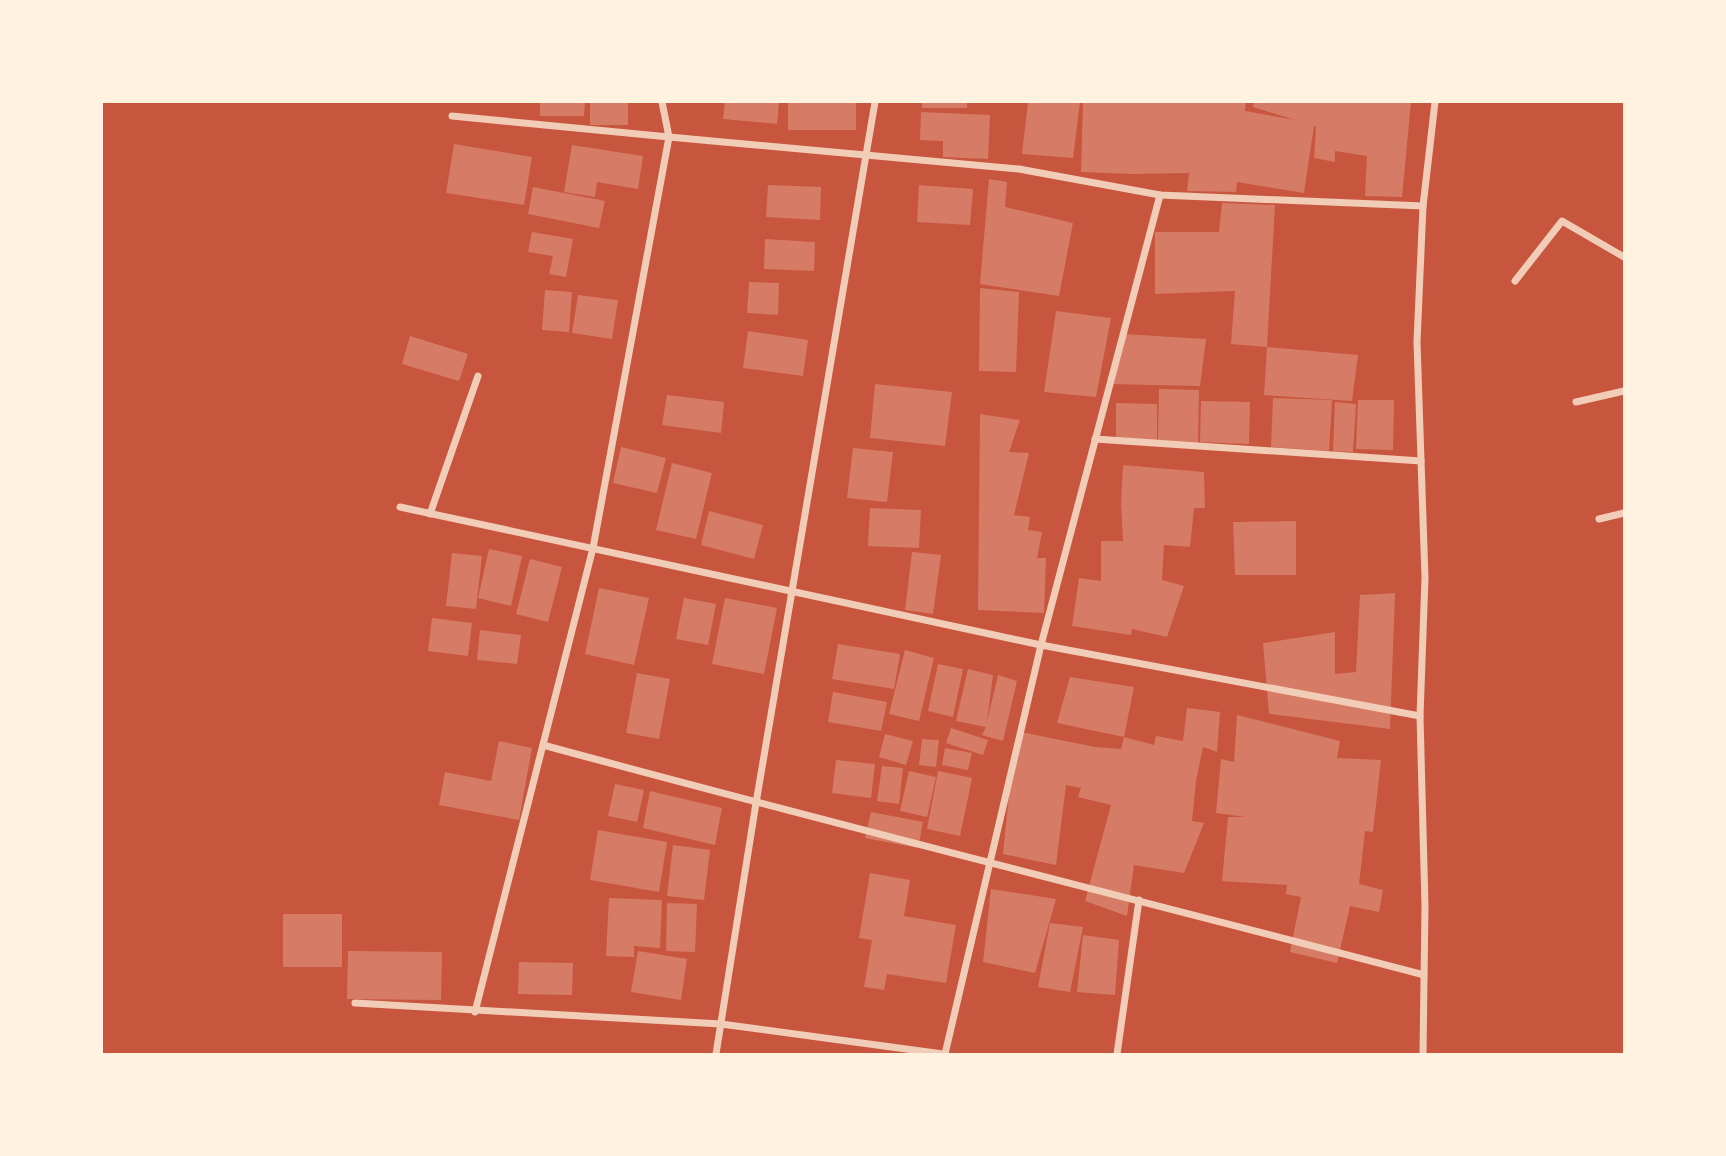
<svg xmlns="http://www.w3.org/2000/svg" width="1726" height="1156" font-family="'Nunito Sans',sans-serif">
<style>
.building{fill:#d67c66}
.lines{fill:none;stroke-linecap:round;stroke-linejoin:round}
.minor{stroke:#f1ccb7;stroke-width:7}
</style>
<rect width="100%" height="100%" fill="#c8553d"/>
<g class="building">
<polygon points="540,102 585,102 584,116 540,116"/>
<rect x="590" y="102" width="38" height="23"/>
<polygon points="725,102 779,102 777,124 723,119"/>
<rect x="788" y="102" width="68" height="28"/>
<rect x="922" y="102" width="45" height="6"/>
<polygon points="1028,102 1080,102 1073,158 1022,154"/>
<polygon points="1083,102 1246,102 1245,111 1295,120 1253,107 1254,102 1411,102 1402,197 1365,196 1367,156 1335,151 1335,162 1314,158 1316,127 1314,126 1304,193 1237,182 1236,192 1187,191 1189,173 1132,174 1081,172"/>
<polygon points="921,112 990,115 988,159 943,157 943,141 920,140"/>
<polygon points="454,144 532,157 524,205 446,193"/>
<polygon points="572,145 643,156 638,189 597,182 595,197 564,192"/>
<polygon points="989,179 1007,182 1005,207 1073,223 1059,296 980,284"/>
<polygon points="768,185 821,187 820,220 766,217"/>
<polygon points="919,185 973,189 970,225 917,222"/>
<polygon points="533,187 605,201 599,228 528,214"/>
<polygon points="1222,203 1275,205 1267,347 1231,344 1235,291 1155,294 1155,232 1219,232"/>
<polygon points="532,232 573,239 566,277 549,274 553,256 528,252"/>
<polygon points="765,239 815,242 814,271 764,269"/>
<polygon points="749,282 779,283 778,315 747,313"/>
<polygon points="980,288 1019,292 1016,372 979,371"/>
<polygon points="545,290 572,292 569,332 542,330"/>
<polygon points="578,295 618,300 612,339 572,333"/>
<polygon points="1056,311 1111,318 1096,397 1044,392"/>
<polygon points="748,331 808,340 803,376 743,368"/>
<polygon points="1123,334 1206,339 1200,386 1110,384"/>
<polygon points="410,336 468,354 459,381 402,364"/>
<polygon points="1267,347 1358,355 1352,401 1264,395"/>
<polygon points="875,384 952,392 945,446 870,438"/>
<polygon points="1159,389 1199,390 1198,442 1158,441"/>
<polygon points="667,395 724,402 721,433 662,425"/>
<polygon points="1273,398 1332,400 1329,451 1271,447"/>
<polygon points="1358,400 1394,400 1393,450 1356,449"/>
<polygon points="1201,401 1250,402 1249,444 1200,442"/>
<polygon points="1335,402 1356,404 1353,452 1333,451"/>
<polygon points="1116,403 1157,404 1157,440 1116,440"/>
<polygon points="980,414 1020,420 1009,452 1029,453 1014,515 1030,517 1028,530 1042,532 1037,558 1046,558 1044,613 978,610"/>
<polygon points="621,447 666,458 657,493 613,483"/>
<polygon points="853,448 893,452 887,502 847,498"/>
<polygon points="672,463 712,473 696,539 656,530"/>
<polygon points="1123,465 1204,472 1205,508 1194,508 1190,547 1164,545 1162,580 1184,586 1167,637 1132,629 1131,635 1072,626 1079,578 1101,581 1101,541 1123,541 1121,503"/>
<polygon points="870,508 921,510 919,548 868,546"/>
<polygon points="709,511 763,525 754,559 701,545"/>
<polygon points="1296,521 1296,575 1235,575 1233,522"/>
<polygon points="489,549 522,556 511,606 478,598"/>
<polygon points="912,552 941,555 933,614 905,610"/>
<polygon points="452,553 482,556 476,609 446,606"/>
<polygon points="530,559 562,567 548,622 516,614"/>
<polygon points="599,588 649,598 634,665 585,654"/>
<polygon points="1395,593 1390,729 1269,714 1263,643 1335,632 1335,674 1356,672 1360,595"/>
<polygon points="684,598 716,604 708,645 676,639"/>
<polygon points="725,598 777,608 764,674 712,664"/>
<polygon points="432,618 472,623 468,656 428,651"/>
<polygon points="480,630 521,635 517,664 477,660"/>
<polygon points="838,644 900,654 894,689 832,679"/>
<polygon points="905,650 934,658 919,721 889,714"/>
<polygon points="938,664 963,669 953,717 928,711"/>
<polygon points="968,669 993,675 987,722 998,675 1017,681 1003,741 982,735 986,727 956,721"/>
<polygon points="637,673 670,679 659,739 626,733"/>
<polygon points="1070,677 1134,687 1124,737 1057,723"/>
<polygon points="833,692 887,702 881,731 828,722"/>
<polygon points="1187,708 1220,712 1217,752 1203,747 1196,781 1192,821 1204,823 1184,873 1134,865 1127,916 1085,901 1111,805 1078,797 1081,788 1066,785 1056,865 1003,854 1011,775 1021,732 1095,747 1121,749 1124,737 1154,745 1156,736 1183,741"/>
<polygon points="1237,715 1340,741 1337,758 1381,760 1373,832 1365,831 1359,884 1383,890 1379,912 1350,906 1337,963 1290,952 1301,897 1286,894 1287,885 1222,881 1228,817 1246,817 1216,813 1221,759 1234,762"/>
<polygon points="951,728 988,740 983,755 946,743"/>
<polygon points="885,734 913,741 906,765 879,757"/>
<polygon points="922,739 939,740 936,767 919,765"/>
<polygon points="499,741 532,748 519,820 439,805 445,772 491,781"/>
<polygon points="945,748 972,753 968,770 942,765"/>
<polygon points="836,760 875,764 871,798 832,793"/>
<polygon points="882,766 903,768 899,804 877,801"/>
<polygon points="909,771 936,777 927,817 900,811"/>
<polygon points="938,771 972,778 960,836 927,829"/>
<polygon points="615,784 644,790 637,822 608,816"/>
<polygon points="650,791 722,808 715,845 643,828"/>
<polygon points="871,812 923,822 918,848 865,838"/>
<polygon points="598,830 667,842 659,892 590,880"/>
<polygon points="673,845 710,850 704,900 667,896"/>
<polygon points="870,873 910,880 904,916 956,925 946,983 887,974 884,990 864,987 872,940 859,938"/>
<polygon points="991,889 1056,899 1035,973 983,962"/>
<polygon points="609,898 662,900 660,948 634,946 634,957 606,956"/>
<polygon points="667,903 697,904 695,952 666,951"/>
<rect x="283" y="914" width="59" height="53"/>
<polygon points="1050,923 1083,927 1070,992 1038,987"/>
<polygon points="1083,935 1119,940 1115,995 1077,992"/>
<polygon points="348,951 442,952 441,1000 347,999"/>
<polygon points="638,951 687,959 681,1000 631,992"/>
<polygon points="519,962 573,963 572,995 518,994"/>
</g>
<g class="lines">
<g class="minor">
<polyline points="452,116 669,137 662,102"/>
<polyline points="1515,281 1562,221 1624,257"/>
<polyline points="1576,402 1624,391"/>
<polyline points="1095,439 1421,461"/>
<polyline points="400,507 1041,645 1420,716"/>
<polyline points="430,514 478,376"/>
<polyline points="1599,519 1624,513"/>
<path d="M543 745C836 825 1131 898 1424 975"/>
<polyline points="355,1003 721,1024 943,1054"/>
<polyline points="475,1012 593,548 669,137 1019,169 1160,195 1423,206"/>
<polyline points="716,1054 756,803 875,102"/>
<polyline points="945,1054 1041,645 1160,195"/>
<polyline points="1117,1054 1139,900"/>
<polyline points="1423,1054 1425,906 1420,716 1425,578 1417,342 1423,206 1435,102"/>
</g>
</g>
<rect width="1726" height="1156" fill="none" stroke="#fff3e0" stroke-width="206"/>
</svg>
